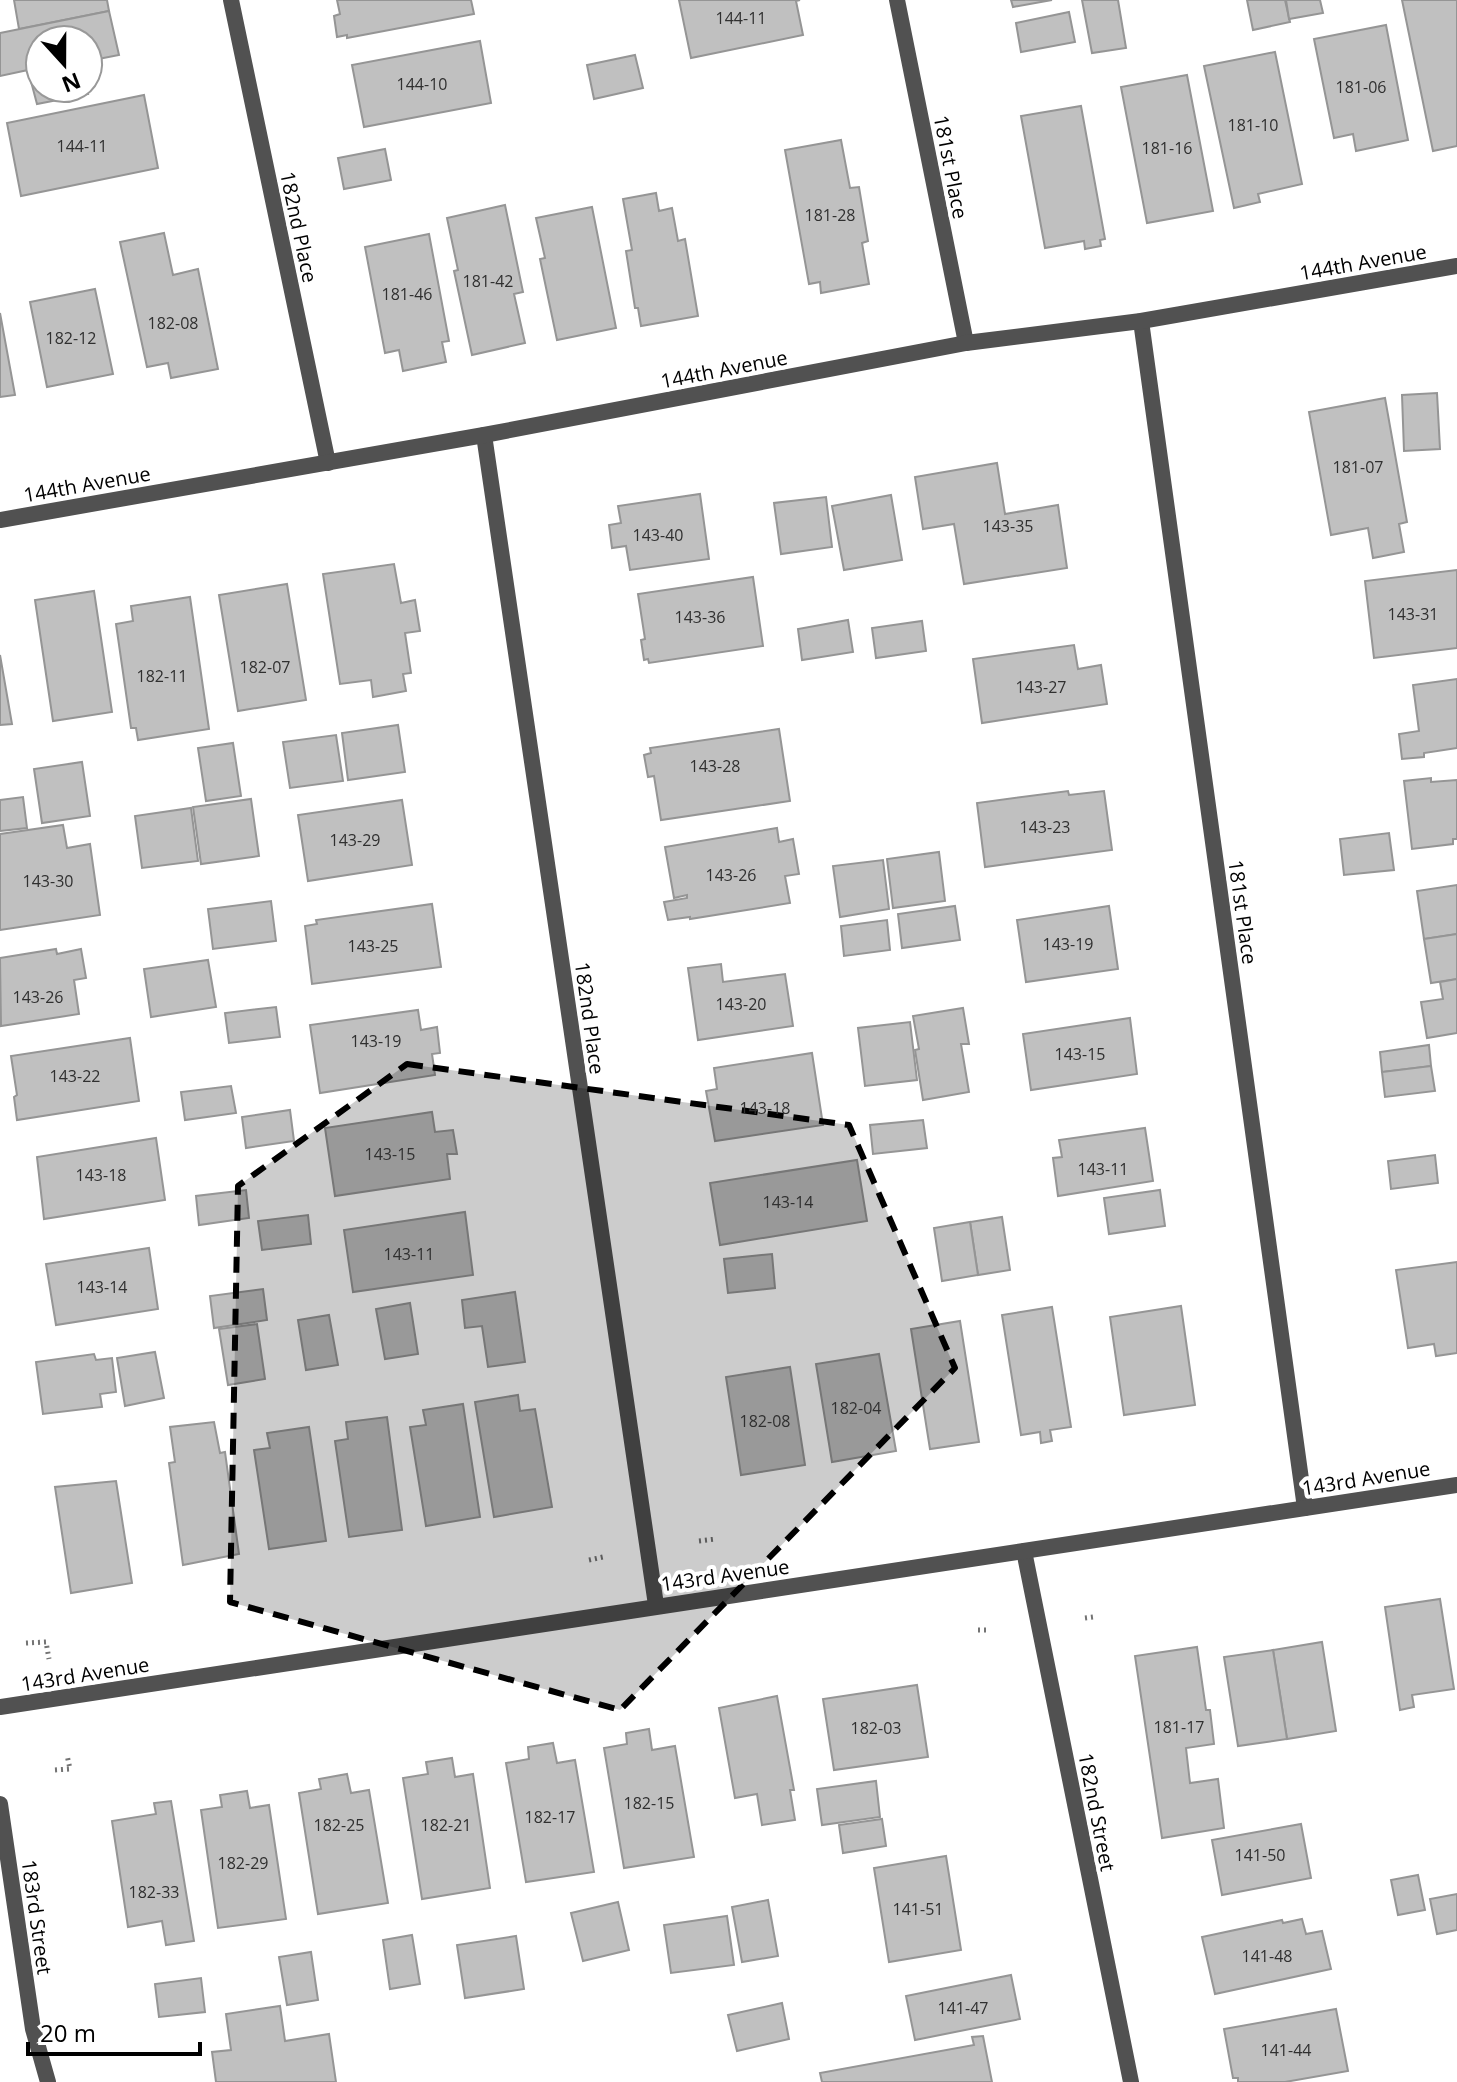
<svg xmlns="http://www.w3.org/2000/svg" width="1457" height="2082" font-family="'Open Sans',sans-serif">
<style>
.building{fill:#c0c0c0;stroke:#959595;stroke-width:2}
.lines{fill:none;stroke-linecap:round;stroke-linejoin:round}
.path{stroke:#737373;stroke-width:5;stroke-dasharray:2 4;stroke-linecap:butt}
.minor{stroke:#515151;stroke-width:16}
.marked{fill:#000;fill-opacity:0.2;stroke:#000;stroke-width:6;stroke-dasharray:16 10;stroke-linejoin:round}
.labels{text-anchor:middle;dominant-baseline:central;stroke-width:8;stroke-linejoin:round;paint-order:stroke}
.number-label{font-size:16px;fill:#303030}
.street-label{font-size:20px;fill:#000;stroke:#fff}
</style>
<rect width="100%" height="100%" fill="#fff"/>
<g class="building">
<polygon points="14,0 107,0 109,11 19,29"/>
<polygon points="337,0 471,0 474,14 347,38 347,35 337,37 334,16 340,14"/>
<polygon points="679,0 800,0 796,1 803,35 691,58"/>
<polygon points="1011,0 1052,0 1013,7"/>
<polygon points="1082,0 1118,0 1126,48 1092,53"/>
<polygon points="1247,0 1285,0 1290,22 1253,30"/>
<polygon points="1286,0 1320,0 1323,13 1289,19"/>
<polygon points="1402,0 1457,0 1457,146 1433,151"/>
<polygon points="109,11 119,55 88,61 88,40 40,40 40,88 86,88 88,94 37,104 28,70 0,76 0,33"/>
<polygon points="1069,12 1075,42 1021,52 1016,23"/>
<polygon points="1386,25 1408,140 1356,151 1353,134 1334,138 1314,39"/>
<polygon points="480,41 491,103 364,127 352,65"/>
<polygon points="1275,52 1302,184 1258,194 1260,202 1234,208 1204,66"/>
<polygon points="635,55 643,88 594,99 587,65"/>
<polygon points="1187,75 1213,211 1147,223 1121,87"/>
<polygon points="144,95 158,168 21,196 7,123"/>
<polygon points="1081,106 1105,239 1100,240 1101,246 1085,249 1084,241 1045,248 1021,116"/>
<polygon points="841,140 850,188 859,187 868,241 862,243 869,284 821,293 820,282 809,284 785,150"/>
<polygon points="385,149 391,180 344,189 338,158"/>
<polygon points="656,193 659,211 672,208 678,241 685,239 698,316 641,326 638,308 635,308 626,251 632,250 623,199"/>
<polygon points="505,205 523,292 514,294 525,343 472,355 454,271 458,270 447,218"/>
<polygon points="592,207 616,328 557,340 540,259 545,258 536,218"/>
<polygon points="164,233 173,275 198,269 218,369 171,378 168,363 147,367 120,242"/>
<polygon points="429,234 449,341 442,342 446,362 403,371 399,350 385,353 365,247"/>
<polygon points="95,289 113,374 47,387 30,302"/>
<polygon points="0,313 15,395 0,397"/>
<polygon points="1437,393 1440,449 1404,451 1402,395"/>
<polygon points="1385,398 1407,522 1399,524 1404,552 1373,558 1368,528 1331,535 1309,412"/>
<polygon points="997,463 1005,514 1058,505 1067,568 964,584 954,524 923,529 915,477"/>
<polygon points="700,494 709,559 630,570 626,546 612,548 609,525 621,523 618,506"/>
<polygon points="891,495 902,560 844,570 832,506"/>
<polygon points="826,497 832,547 781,554 774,503"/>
<polygon points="394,564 401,603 415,600 420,631 405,633 411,673 403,674 406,691 373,697 371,680 340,684 323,574"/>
<polygon points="1457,570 1457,648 1374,658 1365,581"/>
<polygon points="753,577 763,646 649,663 648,659 644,660 641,640 645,639 638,594"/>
<polygon points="287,584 306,700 238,711 219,595"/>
<polygon points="94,591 112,712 53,721 35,600"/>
<polygon points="190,597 209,729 138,740 136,728 131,728 116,624 133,621 131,606"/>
<polygon points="848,620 853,652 802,660 798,629"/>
<polygon points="922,621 926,651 876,658 872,628"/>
<polygon points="1074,645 1078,669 1101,665 1107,704 982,723 973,659"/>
<polygon points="0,655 12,724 0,725"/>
<polygon points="1457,679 1457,748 1424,753 1424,757 1402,759 1399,734 1419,731 1413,685"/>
<polygon points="398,725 405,772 348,780 342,733"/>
<polygon points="779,729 790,801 661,820 654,776 648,777 644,755 651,753 650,748"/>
<polygon points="336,735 343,781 290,788 283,742"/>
<polygon points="233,743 241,796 206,801 198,748"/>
<polygon points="82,762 90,816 42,823 34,769"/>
<polygon points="1431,778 1431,782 1457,780 1457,839 1453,839 1453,844 1412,849 1404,781"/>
<polygon points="1068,791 1069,795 1104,791 1112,850 985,867 977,803"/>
<polygon points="23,797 27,828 0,831 0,800"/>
<polygon points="251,799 259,856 201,864 193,807"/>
<polygon points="402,800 412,865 308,881 298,815"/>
<polygon points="191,808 198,861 142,868 135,816"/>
<polygon points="63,825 67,848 90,844 100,915 0,930 0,834"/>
<polygon points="777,828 779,842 793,839 799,874 785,876 790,903 690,919 690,917 668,920 664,902 687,898 687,895 674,898 665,847"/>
<polygon points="1389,833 1394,870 1344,875 1340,839"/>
<polygon points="939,852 945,901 893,908 887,859"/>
<polygon points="883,860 889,909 840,917 833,866"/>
<polygon points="1457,885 1457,934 1424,939 1417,891"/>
<polygon points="271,901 276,941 213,949 208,909"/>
<polygon points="432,904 441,967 312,984 305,926 317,924 316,920"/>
<polygon points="955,906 960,940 902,948 898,914"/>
<polygon points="1109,906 1118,969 1026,982 1017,920"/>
<polygon points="887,920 890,950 844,956 841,926"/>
<polygon points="1457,934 1457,979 1431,983 1424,939"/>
<polygon points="56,949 57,954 81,949 86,978 74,980 79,1014 1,1026 0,958"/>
<polygon points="208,960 216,1007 151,1017 144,969"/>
<polygon points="721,964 723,982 785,974 793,1026 698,1040 688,968"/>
<polygon points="1457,979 1457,1033 1427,1038 1421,1002 1443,999 1440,982"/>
<polygon points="276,1007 280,1037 229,1043 225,1013"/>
<polygon points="963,1008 969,1044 961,1044 969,1092 923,1100 915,1050 919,1049 913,1016"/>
<polygon points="418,1010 421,1030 437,1027 440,1053 432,1054 435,1075 320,1093 310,1025"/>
<polygon points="1130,1018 1137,1074 1031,1090 1023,1034"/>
<polygon points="910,1022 917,1080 865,1086 858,1028"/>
<polygon points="130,1038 139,1101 17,1120 14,1097 17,1095 11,1056"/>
<polygon points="1429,1045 1431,1066 1382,1072 1380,1052"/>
<polygon points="812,1053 823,1125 715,1141 706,1091 717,1089 714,1068"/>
<polygon points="1431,1066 1435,1091 1385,1097 1382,1072"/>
<polygon points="231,1086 236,1113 185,1120 181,1092"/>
<polygon points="290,1110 294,1141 246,1148 242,1117"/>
<polygon points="432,1112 435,1132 453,1130 457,1154 447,1154 450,1179 335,1196 325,1128"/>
<polygon points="923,1120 927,1148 873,1154 870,1125"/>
<polygon points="1145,1128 1153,1181 1058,1196 1053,1158 1062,1157 1059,1140"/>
<polygon points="156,1138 165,1200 44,1219 37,1157"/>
<polygon points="1435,1155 1438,1183 1391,1189 1388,1161"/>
<polygon points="857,1160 867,1221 720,1245 710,1183"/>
<polygon points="246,1190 249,1218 199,1225 196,1196"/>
<polygon points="1160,1190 1165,1226 1109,1234 1104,1198"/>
<polygon points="465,1212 473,1275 353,1292 344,1230"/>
<polygon points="308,1215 311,1244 262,1250 258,1221"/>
<polygon points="1002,1217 1010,1270 978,1275 970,1222"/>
<polygon points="970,1222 978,1275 942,1281 934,1228"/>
<polygon points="149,1248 158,1309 56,1325 46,1264"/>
<polygon points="772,1254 775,1288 728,1293 724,1259"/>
<polygon points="1457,1262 1457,1353 1436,1356 1434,1344 1408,1348 1396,1270"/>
<polygon points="263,1289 267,1320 214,1328 210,1296"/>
<polygon points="515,1292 525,1362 488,1367 482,1326 465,1328 462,1300"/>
<polygon points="410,1303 418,1354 385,1359 376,1309"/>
<polygon points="1181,1306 1195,1405 1124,1415 1110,1317"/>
<polygon points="1052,1307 1071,1427 1050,1430 1052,1441 1041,1443 1040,1432 1021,1435 1002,1315"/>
<polygon points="329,1315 338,1365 306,1370 298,1320"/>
<polygon points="960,1321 979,1442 930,1449 911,1329"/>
<polygon points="257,1324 265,1379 228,1385 219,1329"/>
<polygon points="155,1352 164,1398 125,1406 117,1358"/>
<polygon points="94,1354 96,1360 112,1358 116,1392 100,1394 102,1407 43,1414 36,1362"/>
<polygon points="879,1354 896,1451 832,1462 816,1364"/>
<polygon points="790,1367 805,1465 741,1475 726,1377"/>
<polygon points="518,1395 520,1411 535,1409 552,1507 494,1517 475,1402"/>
<polygon points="463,1404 480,1517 426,1526 410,1427 426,1425 423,1410"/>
<polygon points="387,1417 402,1530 349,1537 335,1441 348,1439 346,1422"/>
<polygon points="214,1422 220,1453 225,1452 239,1554 183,1565 169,1463 175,1462 170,1427"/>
<polygon points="309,1427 326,1541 269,1549 254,1450 270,1448 267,1433"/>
<polygon points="116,1481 132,1583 71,1593 55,1487"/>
<polygon points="1440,1599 1454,1689 1412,1695 1414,1707 1400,1710 1385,1607"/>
<polygon points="1322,1642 1336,1731 1287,1739 1273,1650"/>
<polygon points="1197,1647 1206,1710 1210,1710 1214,1744 1186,1748 1190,1783 1218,1779 1224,1828 1162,1838 1135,1656"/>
<polygon points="1273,1650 1287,1739 1238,1746 1224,1657"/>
<polygon points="917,1685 928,1757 834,1770 823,1699"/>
<polygon points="777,1696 794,1790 790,1790 795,1820 762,1825 757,1794 735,1798 719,1708"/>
<polygon points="649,1729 652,1750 675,1746 694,1857 624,1868 604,1748 627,1744 626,1733"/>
<polygon points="553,1743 557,1763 575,1760 594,1872 526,1882 506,1763 529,1759 528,1747"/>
<polygon points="452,1758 455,1777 473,1774 490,1888 422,1899 403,1778 428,1774 426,1762"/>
<polygon points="347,1774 351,1793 369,1790 388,1903 318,1914 299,1793 321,1789 319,1779"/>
<polygon points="876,1781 880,1817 822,1825 817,1789"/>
<polygon points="247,1791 250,1808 269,1805 286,1919 218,1928 201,1810 222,1807 220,1795"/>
<polygon points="171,1801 194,1941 166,1945 162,1921 128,1927 112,1821 156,1814 154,1803"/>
<polygon points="882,1819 886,1846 843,1853 839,1825"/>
<polygon points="1301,1824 1311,1878 1222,1895 1212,1840"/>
<polygon points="946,1856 961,1950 889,1962 874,1868"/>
<polygon points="1418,1875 1425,1910 1398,1915 1391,1880"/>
<polygon points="1457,1894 1457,1930 1437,1934 1430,1899"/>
<polygon points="768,1900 778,1956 742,1962 732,1907"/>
<polygon points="618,1902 629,1950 583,1961 571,1913"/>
<polygon points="727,1916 734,1965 671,1973 664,1925"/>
<polygon points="1302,1919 1306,1934 1322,1931 1331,1969 1215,1994 1202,1937 1282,1920 1283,1923"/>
<polygon points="412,1935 420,1984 390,1989 383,1940"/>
<polygon points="516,1936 524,1989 465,1998 457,1945"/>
<polygon points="311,1952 318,2000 287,2005 279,1957"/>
<polygon points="1011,1975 1020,2019 915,2040 906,1996"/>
<polygon points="201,1978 205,2012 159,2017 155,1984"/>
<polygon points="782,2003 789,2039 737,2051 728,2015"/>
<polygon points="280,2006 285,2041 329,2034 336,2082 216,2082 212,2052 231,2050 226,2014"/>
<polygon points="1336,2009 1348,2071 1285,2082 1238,2082 1238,2078 1233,2078 1224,2029"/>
<polygon points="983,2036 992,2082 822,2082 820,2073 974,2045 972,2037"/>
</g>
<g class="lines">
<g class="path">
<polyline points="699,1541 716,1539"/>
<polyline points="589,1560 603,1557"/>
<polyline points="1085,1618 1093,1617"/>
<polyline points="978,1630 990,1630"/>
<polyline points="26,1643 46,1642 49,1659"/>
<polyline points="55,1770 70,1769 67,1755"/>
</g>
<g class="minor">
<polyline points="231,0 328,463"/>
<polyline points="897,0 966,343"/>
<polyline points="1141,321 1305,1508"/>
<polyline points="484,435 656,1605"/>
<polyline points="0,520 484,435 966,343 1141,321 1457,266"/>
<polyline points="1024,1551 1131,2082"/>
<polyline points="0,1707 1457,1485"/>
<polyline points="0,1804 33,2029 48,2082"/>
</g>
</g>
<path class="marked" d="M407 1064 849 1125 955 1368 620 1710 230 1602 238 1186Z"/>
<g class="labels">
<g class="number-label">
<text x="741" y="18">144-11</text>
<text x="422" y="84">144-10</text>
<text x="1361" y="87">181-06</text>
<text x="1253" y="125">181-10</text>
<text x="82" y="146">144-11</text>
<text x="1167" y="148">181-16</text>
<text x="830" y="215">181-28</text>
<text x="488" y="281">181-42</text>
<text x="407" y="294">181-46</text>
<text x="173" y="323">182-08</text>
<text x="71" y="338">182-12</text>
<text x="1358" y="467">181-07</text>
<text x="1008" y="526">143-35</text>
<text x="658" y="535">143-40</text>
<text x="1413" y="614">143-31</text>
<text x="700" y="617">143-36</text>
<text x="265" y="667">182-07</text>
<text x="162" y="676">182-11</text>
<text x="1041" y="687">143-27</text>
<text x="715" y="766">143-28</text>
<text x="1045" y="827">143-23</text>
<text x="355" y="840">143-29</text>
<text x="731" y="875">143-26</text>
<text x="48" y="881">143-30</text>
<text x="1068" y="944">143-19</text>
<text x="373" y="946">143-25</text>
<text x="38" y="997">143-26</text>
<text x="741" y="1004">143-20</text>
<text x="376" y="1041">143-19</text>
<text x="1080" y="1054">143-15</text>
<text x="75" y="1076">143-22</text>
<text x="765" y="1108">143-18</text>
<text x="390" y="1154">143-15</text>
<text x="1103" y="1169">143-11</text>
<text x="101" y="1175">143-18</text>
<text x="788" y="1202">143-14</text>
<text x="409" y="1254">143-11</text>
<text x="102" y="1287">143-14</text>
<text x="856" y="1408">182-04</text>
<text x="765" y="1421">182-08</text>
<text x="1179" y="1727">181-17</text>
<text x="876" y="1728">182-03</text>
<text x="649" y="1803">182-15</text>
<text x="550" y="1817">182-17</text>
<text x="339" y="1825">182-25</text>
<text x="446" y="1825">182-21</text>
<text x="1260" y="1855">141-50</text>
<text x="243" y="1863">182-29</text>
<text x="154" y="1892">182-33</text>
<text x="918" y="1909">141-51</text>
<text x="1267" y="1956">141-48</text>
<text x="963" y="2008">141-47</text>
<text x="1286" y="2050">141-44</text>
</g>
<g class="street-label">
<text transform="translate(951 167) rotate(79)">181st Place</text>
<text transform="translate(299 227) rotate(78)">182nd Place</text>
<text transform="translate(1363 262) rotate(-10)">144th Avenue</text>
<text transform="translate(724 369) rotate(-11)">144th Avenue</text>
<text transform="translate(87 484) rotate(-10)">144th Avenue</text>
<text transform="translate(1243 912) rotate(82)">181st Place</text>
<text transform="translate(590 1018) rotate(82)">182nd Place</text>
<text transform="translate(1366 1478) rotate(-9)">143rd Avenue</text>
<text transform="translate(725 1575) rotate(-8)">143rd Avenue</text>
<text transform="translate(85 1674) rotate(-9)">143rd Avenue</text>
<text transform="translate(1097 1812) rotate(79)">182nd Street</text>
<text transform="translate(37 1917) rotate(82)">183rd Street</text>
</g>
</g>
<g transform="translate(64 64) rotate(159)"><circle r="38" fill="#ffffff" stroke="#999999" stroke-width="2"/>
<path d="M0-6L14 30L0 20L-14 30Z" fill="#000000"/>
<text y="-12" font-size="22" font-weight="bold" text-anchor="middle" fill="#000000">N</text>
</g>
<path d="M28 2042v12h172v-12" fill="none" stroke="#000000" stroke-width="4"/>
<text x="40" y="2042" font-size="24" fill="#000000" stroke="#ffffff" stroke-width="6" paint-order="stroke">20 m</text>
</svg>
